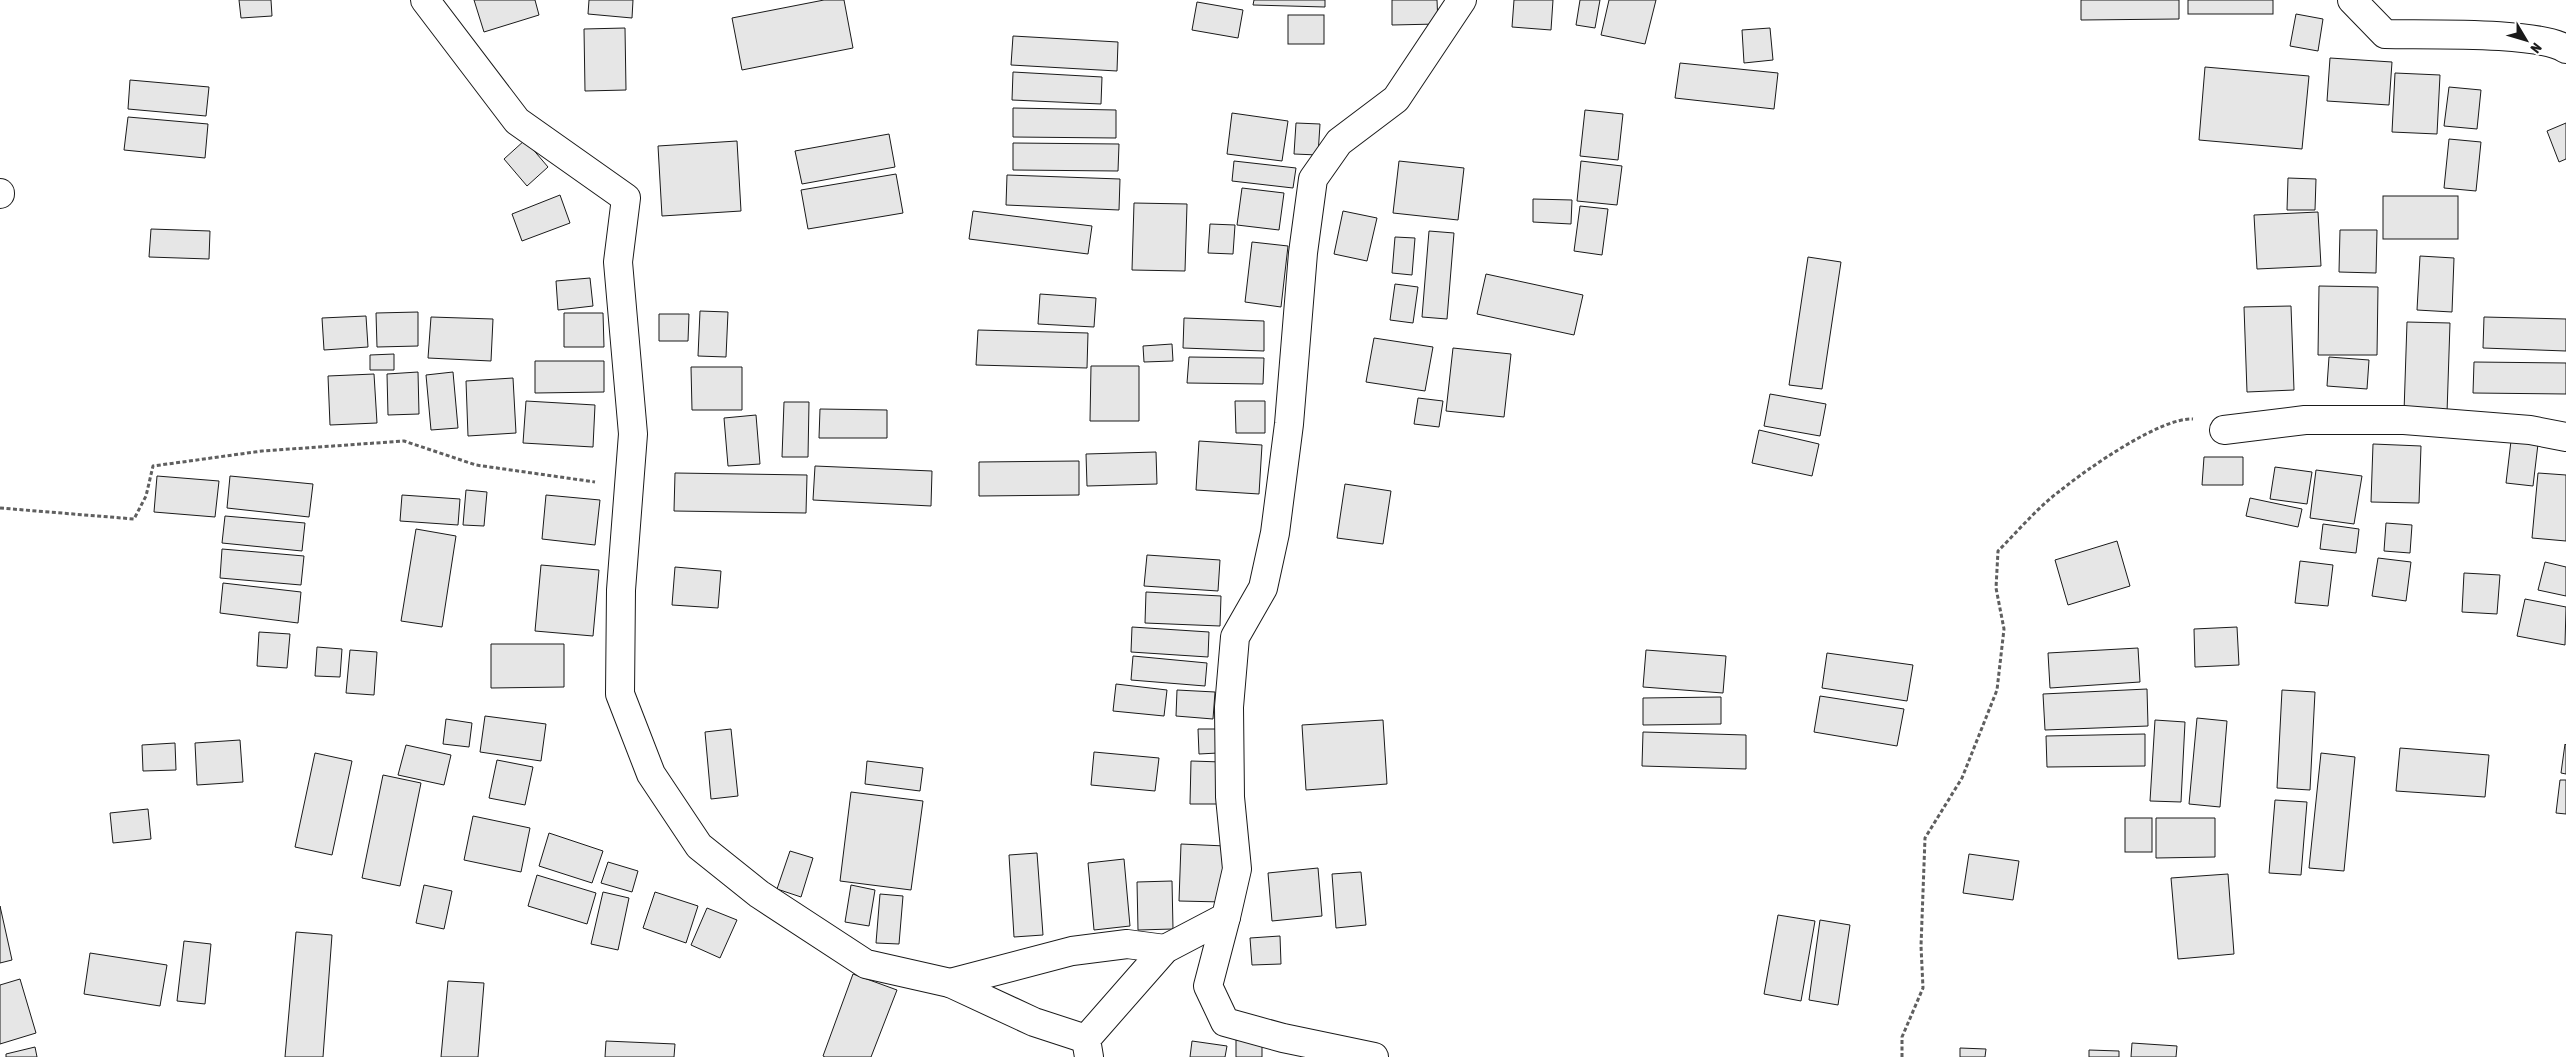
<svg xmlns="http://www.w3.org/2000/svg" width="2566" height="1057" font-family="'Asap Condensed',sans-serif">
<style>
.building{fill:#e6e6e6;stroke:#1a1a1a}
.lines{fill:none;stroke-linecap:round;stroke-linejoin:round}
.minor-casing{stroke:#1a1a1a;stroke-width:30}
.path{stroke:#5f5f5f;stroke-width:3;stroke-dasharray:4 2.5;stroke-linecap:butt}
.minor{stroke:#fff;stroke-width:28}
</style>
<rect width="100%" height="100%" fill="#fff"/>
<g class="building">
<polygon points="239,0 271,0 272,16 241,18"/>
<polygon points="474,0 535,0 539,15 484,32"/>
<polygon points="589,0 633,0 632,18 588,14"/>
<polygon points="824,0 844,0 853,48 742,70 732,18"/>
<polygon points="1254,0 1325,0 1325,7 1253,5"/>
<polygon points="1392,0 1437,0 1438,24 1392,25"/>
<polygon points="1514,0 1553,0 1551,30 1512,27"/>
<polygon points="1580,0 1600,0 1595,28 1576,25"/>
<polygon points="1609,0 1656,0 1645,44 1601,35"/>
<polygon points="2081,0 2179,0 2179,19 2081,20"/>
<rect x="2188" y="0" width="85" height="14"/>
<polygon points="1197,2 1243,10 1238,38 1192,30"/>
<polygon points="2296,14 2323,19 2318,51 2290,46"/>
<rect x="1288" y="15" width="36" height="29"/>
<polygon points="625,28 626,90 585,91 584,29"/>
<polygon points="1770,28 1773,60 1744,63 1742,30"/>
<polygon points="1013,36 1118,42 1117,71 1011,65"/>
<polygon points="2330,58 2392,62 2389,105 2327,101"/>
<polygon points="1680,63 1778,73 1774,109 1675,98"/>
<polygon points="2205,67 2309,76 2302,149 2199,140"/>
<polygon points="1013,72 1102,77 1101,104 1012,100"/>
<polygon points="2395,73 2440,75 2437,134 2392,132"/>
<polygon points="130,80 209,87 206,116 128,109"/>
<polygon points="2449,87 2481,90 2477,129 2444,126"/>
<polygon points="1013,108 1116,110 1116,138 1013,137"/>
<polygon points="1585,110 1623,114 1618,160 1580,156"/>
<polygon points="1232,113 1288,121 1282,161 1227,154"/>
<polygon points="128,117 208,124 205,158 124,150"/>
<polygon points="1296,123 1320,124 1318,155 1294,154"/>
<polygon points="2566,123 2566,159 2559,162 2547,131"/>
<polygon points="889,134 895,167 802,184 795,151"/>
<polygon points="2449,139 2481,142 2476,191 2444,188"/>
<polygon points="525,140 548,167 527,186 504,159"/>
<polygon points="737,141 741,211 662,216 658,146"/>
<polygon points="1013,143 1119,144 1118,171 1013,170"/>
<polygon points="1234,161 1296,168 1293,188 1232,181"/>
<polygon points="1399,161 1464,168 1458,220 1393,213"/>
<polygon points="1581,161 1622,166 1617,205 1577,201"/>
<polygon points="896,174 903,213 808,229 801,190"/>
<polygon points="1007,175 1120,179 1119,210 1006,205"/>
<polygon points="2288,178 2316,179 2315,210 2287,210"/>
<polygon points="1242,188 1284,193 1279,230 1237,225"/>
<polygon points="560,195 570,223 522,241 512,214"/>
<rect x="2383" y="196" width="75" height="43"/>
<polygon points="1533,199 1572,200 1571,224 1533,222"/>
<polygon points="1134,203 1187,204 1185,271 1132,270"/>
<polygon points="1580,206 1608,209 1602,255 1574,251"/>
<polygon points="973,211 1092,226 1088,254 969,239"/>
<polygon points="1343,211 1377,218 1367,261 1334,254"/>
<polygon points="2318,212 2321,266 2257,269 2254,215"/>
<polygon points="1210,224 1235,225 1233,254 1208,253"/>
<polygon points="151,229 210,231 209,259 149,257"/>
<polygon points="2340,230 2377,230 2376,273 2339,272"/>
<polygon points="1429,231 1454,233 1447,319 1422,317"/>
<polygon points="1395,237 1415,238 1412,275 1392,273"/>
<polygon points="1252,242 1288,246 1281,307 1245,302"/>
<polygon points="2420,256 2454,258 2452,312 2417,310"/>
<polygon points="1808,257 1841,262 1822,389 1789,385"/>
<polygon points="1486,274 1583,295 1574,335 1477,314"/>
<polygon points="590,278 593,306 558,310 556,281"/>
<polygon points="1395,284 1418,287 1413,323 1390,320"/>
<polygon points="2319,286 2378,287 2377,355 2318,355"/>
<polygon points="1040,294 1096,298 1094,327 1038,324"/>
<polygon points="2291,306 2294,390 2247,392 2244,307"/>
<polygon points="700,311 728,312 726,357 698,356"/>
<polygon points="418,312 418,346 377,347 376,313"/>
<polygon points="564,313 603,313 604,347 564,347"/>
<polygon points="659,314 689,314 688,341 659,341"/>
<polygon points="366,316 368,347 324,350 322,318"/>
<polygon points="431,317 493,319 491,361 428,358"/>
<polygon points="2484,317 2566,319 2566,351 2483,348"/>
<polygon points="1184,318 1264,321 1264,351 1183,348"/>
<polygon points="2407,322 2450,323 2447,413 2404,412"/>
<polygon points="978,330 1088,333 1087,368 976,365"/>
<polygon points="1374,338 1433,347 1425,391 1366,382"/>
<polygon points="1172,344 1173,361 1144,362 1143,346"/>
<polygon points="1453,348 1511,354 1504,417 1446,411"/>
<polygon points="394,354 394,370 370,370 370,355"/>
<polygon points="1189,357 1264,358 1263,384 1187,383"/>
<polygon points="2329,357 2369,360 2367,389 2327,386"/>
<polygon points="535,361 604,361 604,392 535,393"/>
<polygon points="2474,362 2566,363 2566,394 2473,393"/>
<polygon points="1091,366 1139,366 1139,421 1090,421"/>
<polygon points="691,367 742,367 742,410 692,410"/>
<polygon points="418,372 419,414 388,415 387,374"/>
<polygon points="453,372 458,428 431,430 426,375"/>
<polygon points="374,374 377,423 330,425 328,376"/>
<polygon points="513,378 516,433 468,436 466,381"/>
<polygon points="1770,394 1826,404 1820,436 1764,426"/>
<polygon points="1418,398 1443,401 1439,427 1414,424"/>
<polygon points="526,401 595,405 593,447 523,443"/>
<polygon points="1235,401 1265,401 1265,433 1236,433"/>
<polygon points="784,402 809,402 808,457 782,457"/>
<polygon points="820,409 887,410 887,438 819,438"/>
<polygon points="756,415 760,464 728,466 724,418"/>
<polygon points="1759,430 1819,444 1812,476 1752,463"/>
<polygon points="1199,441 1262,445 1259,494 1196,490"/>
<polygon points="2511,441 2538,444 2533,486 2506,483"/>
<polygon points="2373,444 2421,446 2419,503 2371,502"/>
<polygon points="1156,452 1157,484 1087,486 1086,454"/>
<polygon points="2204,457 2243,457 2243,485 2202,485"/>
<polygon points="1079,461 1079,495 979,496 979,462"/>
<polygon points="815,466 932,471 931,506 813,500"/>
<polygon points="2275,467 2312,472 2307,504 2270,499"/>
<polygon points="2316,470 2362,476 2354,524 2310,518"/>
<polygon points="675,473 807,475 806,513 674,511"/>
<polygon points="2538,473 2566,475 2566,541 2532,538"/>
<polygon points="157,476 219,481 215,517 154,512"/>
<polygon points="230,476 313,484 309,517 227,508"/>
<polygon points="1345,484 1391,491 1383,544 1337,538"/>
<polygon points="466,490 487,492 484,526 463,525"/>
<polygon points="402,495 460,499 458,525 400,521"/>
<polygon points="546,495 600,500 595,545 542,539"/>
<polygon points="2250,498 2302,509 2298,527 2246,516"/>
<polygon points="225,516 305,523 302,551 222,543"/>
<polygon points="2386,523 2412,525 2410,553 2384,551"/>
<polygon points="2323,524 2359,529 2356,553 2320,549"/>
<polygon points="416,529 456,536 442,627 401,621"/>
<polygon points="2117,541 2130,586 2068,605 2055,560"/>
<polygon points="222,549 304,556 301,585 220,578"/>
<polygon points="1147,555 1220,560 1218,591 1144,586"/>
<polygon points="2378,558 2411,562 2406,601 2372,596"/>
<polygon points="2300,561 2333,565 2328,606 2295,603"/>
<polygon points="2545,562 2566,567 2566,596 2538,590"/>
<polygon points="541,565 599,570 593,636 535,631"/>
<polygon points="675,567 721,571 718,608 672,605"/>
<polygon points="2464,573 2500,575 2497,614 2462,612"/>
<polygon points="223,583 301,592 298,623 220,613"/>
<polygon points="1146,592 1221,596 1220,626 1145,623"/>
<polygon points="2525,599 2566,607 2565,645 2517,636"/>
<polygon points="1132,627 1209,632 1208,657 1131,652"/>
<polygon points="2237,627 2239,665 2195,667 2194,629"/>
<polygon points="259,632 290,634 287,668 257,666"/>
<polygon points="491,644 564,644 564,687 491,688"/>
<polygon points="317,647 342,649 340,677 315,676"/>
<polygon points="2138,648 2140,682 2050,688 2048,653"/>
<polygon points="350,650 377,652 374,695 346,693"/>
<polygon points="1646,650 1726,656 1723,693 1643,687"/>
<polygon points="1827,653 1913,665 1907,701 1822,688"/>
<polygon points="1133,656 1207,663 1205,686 1131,680"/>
<polygon points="1116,684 1167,690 1164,716 1113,711"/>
<polygon points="2147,689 2148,726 2045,730 2043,694"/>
<polygon points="1177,690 1215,692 1213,719 1176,716"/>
<polygon points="2282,690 2315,692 2310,790 2277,788"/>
<polygon points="1820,696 1904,709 1897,746 1814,732"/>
<polygon points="1721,697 1721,724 1643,725 1643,698"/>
<polygon points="485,716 546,724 541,761 480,752"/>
<polygon points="2197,718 2227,721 2220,807 2189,804"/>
<polygon points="446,719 472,723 469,747 443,744"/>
<polygon points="1383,720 1387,784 1306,790 1302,725"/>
<polygon points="2155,720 2185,722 2181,802 2150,801"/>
<polygon points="731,729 738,796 711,799 705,732"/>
<polygon points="1198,729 1218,729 1218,753 1199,754"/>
<polygon points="1643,732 1746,735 1746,769 1642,766"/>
<polygon points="2145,734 2145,766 2047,767 2046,736"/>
<polygon points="240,740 243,782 197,785 195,743"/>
<polygon points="175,743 176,770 143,771 142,745"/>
<polygon points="2565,744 2566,745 2566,774 2561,773"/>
<polygon points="406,745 451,755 444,785 398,775"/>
<polygon points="2400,748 2489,755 2485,797 2396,791"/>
<polygon points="1094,752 1159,758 1155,791 1091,785"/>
<polygon points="315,753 352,761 332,855 295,847"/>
<polygon points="2321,753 2355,757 2344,871 2309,868"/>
<polygon points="497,760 533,767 525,805 489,798"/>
<polygon points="867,761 923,768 920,791 865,784"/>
<polygon points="1191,761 1222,762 1222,804 1190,804"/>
<polygon points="383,775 421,783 400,886 362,878"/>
<polygon points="2560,780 2566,780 2566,814 2556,813"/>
<polygon points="851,792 923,801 911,890 840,881"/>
<polygon points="2275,800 2307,802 2301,875 2269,873"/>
<polygon points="148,809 151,839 113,843 110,813"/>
<polygon points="473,816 530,828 521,872 464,860"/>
<rect x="2125" y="818" width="27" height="34"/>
<polygon points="2156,818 2215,818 2215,857 2156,858"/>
<polygon points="549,833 603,851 592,883 539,866"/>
<polygon points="1181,844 1225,846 1223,902 1179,901"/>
<polygon points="790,851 813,858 801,897 777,889"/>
<polygon points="1037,853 1043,935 1014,937 1009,855"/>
<polygon points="1969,854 2019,861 2013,900 1963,893"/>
<polygon points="1124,859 1130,926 1094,930 1088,863"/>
<polygon points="608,862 638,871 632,892 601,883"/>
<polygon points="1318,868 1322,916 1272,921 1268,873"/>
<polygon points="1361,872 1366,925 1336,928 1332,874"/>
<polygon points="2228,874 2234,954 2178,959 2171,878"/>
<polygon points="537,875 596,893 587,924 528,906"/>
<polygon points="1172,881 1173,929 1138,930 1137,882"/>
<polygon points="424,885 452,891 444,929 416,923"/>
<polygon points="851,885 875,890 869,926 845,922"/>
<polygon points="603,892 629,898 618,950 591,944"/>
<polygon points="655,892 698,906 686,943 643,928"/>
<polygon points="880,894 903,896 899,944 876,943"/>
<polygon points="0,906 12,960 0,963"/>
<polygon points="707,908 737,920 720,958 691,945"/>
<polygon points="1778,915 1815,921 1801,1001 1764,994"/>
<polygon points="1820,920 1850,925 1838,1005 1809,1000"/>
<polygon points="296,932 332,935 323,1057 285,1057"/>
<polygon points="1280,936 1281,964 1252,965 1250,938"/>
<polygon points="184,941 211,944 205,1004 177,1001"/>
<polygon points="90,953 167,965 160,1006 84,994"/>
<polygon points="853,974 897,990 871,1057 825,1057 823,1056"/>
<polygon points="20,979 36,1033 0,1044 0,985"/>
<polygon points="448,981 484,983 478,1057 441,1057"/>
<polygon points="1236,1040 1262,1041 1262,1057 1236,1057"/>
<polygon points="606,1041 675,1044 674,1057 605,1057"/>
<polygon points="1192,1041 1227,1046 1225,1057 1190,1057"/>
<polygon points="2132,1043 2177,1046 2176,1057 2131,1057"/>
<polygon points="35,1047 37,1057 6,1057 6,1054"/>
<polygon points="1960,1048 1986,1049 1985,1057 1960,1057"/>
<polygon points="2089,1050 2119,1051 2119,1057 2089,1057"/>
</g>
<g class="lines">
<g class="minor-casing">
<g id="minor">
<polyline points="425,0 517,121 626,198 618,262 633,434 621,590 620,694 651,774 699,846 759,894 866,964 950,983 1072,951 1127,944 1165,949"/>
<path d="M2352 0 2385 34C2424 35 2537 31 2566 49"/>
<polyline points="0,193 0,194"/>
<polyline points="2224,430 2305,420 2404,420 2530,430 2566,437"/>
<polyline points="1226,917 1208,986 1225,1022 1283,1038 1374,1057"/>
<polyline points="950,983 1034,1022 1086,1039"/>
<polyline points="1089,1057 1086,1039 1165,949 1226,917 1237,869 1230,797 1229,707 1235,637 1263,588 1275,533 1289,424 1303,253 1313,179 1339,142 1396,99 1462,0"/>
</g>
</g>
<g class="path">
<polyline points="0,508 134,519 146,496 153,466 262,451 404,441 476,465 595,482"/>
<path d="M1902 1057V1037L1923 988 1921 946 1925 838 1962 778 1997 690 2004 629 1996 588 1998 551C2018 531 2038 507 2061 490 2087 469 2161 417 2193 419"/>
</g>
<use href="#minor" class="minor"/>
</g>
<g transform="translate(2526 40) rotate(128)" stroke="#ffffff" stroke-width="4" paint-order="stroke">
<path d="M0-4L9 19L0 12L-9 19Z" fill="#1a1a1a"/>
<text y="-8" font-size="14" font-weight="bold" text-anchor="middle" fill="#1a1a1a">N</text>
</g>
</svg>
